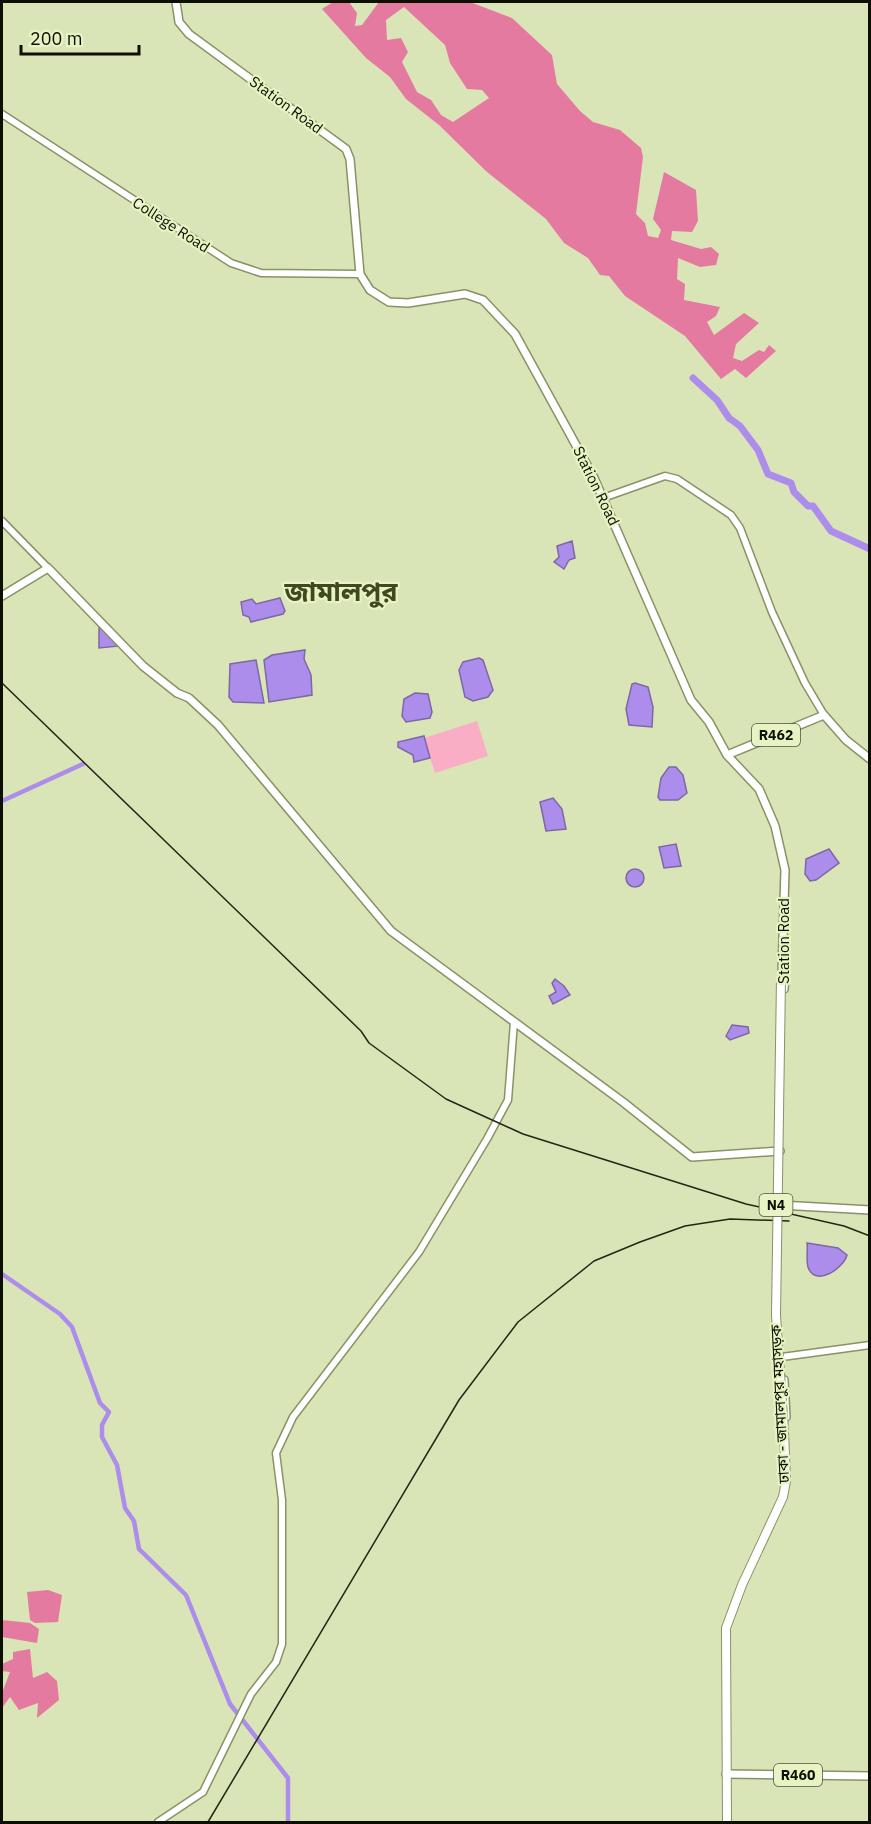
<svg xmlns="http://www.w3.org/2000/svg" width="871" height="1824" font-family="'IBM Plex Sans','Noto Sans Bengali',sans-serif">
  <rect width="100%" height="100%" fill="#dae5b7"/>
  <!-- green -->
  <path fill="#f9aec6" d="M477 721 488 756 435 773 424 738Z"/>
  <!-- forest -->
  <path fill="#e47aa0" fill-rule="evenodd" d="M333 2H349L357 13 355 26 362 25 379 2H470L512 18 552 55 557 84 580 111 593 122 620 130 641 148 643 157 636 214 645 223 648 236 658 238 661 230 653 219 664 172 696 190 698 221 692 232 672 231 671 240 701 249 711 247 719 254 716 265 700 267 678 258 677 279 685 284 684 300 720 307 716 316 707 322 714 335 744 313 759 323 736 344 733 358 742 361 759 350 764 352 769 345 776 351 746 378 735 369 721 379 685 336 625 296 609 276 600 275 588 258 564 243 546 219 487 172 439 125 406 99 390 77 366 58 322 9ZM404 7 445 45 450 63 467 89 482 90 489 98 453 122 441 115 431 100 417 92 402 62 408 52 401 38 387 40 386 20Z
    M48 1590 62 1595 58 1622 35 1623 30 1620 27 1592Z
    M2 1620 30 1623 39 1629 37 1643 2 1637Z
    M30 1649 33 1678 47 1672 57 1681 59 1700 37 1718 38 1703 19 1710 10 1697 2 1708V1693L10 1672 2 1671V1664L13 1659V1652Z"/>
  <!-- water -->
  <path fill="#ad8deb" stroke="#7d67a5" stroke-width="1.5" d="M572 541 575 558 569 560 564 569 554 562 559 557 557 546Z
    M280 598 285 611 283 614 251 622 249 617 243 615 241 602 252 599 256 604Z
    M99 626 119 646 99 648Z
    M305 650 304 659 311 675 312 695 269 702 264 660 272 655Z
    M479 658 483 660 493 690 488 697 473 701 465 697 459 670 463 662Z
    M256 660 264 703 233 702 229 697 230 664Z
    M635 683 648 687 653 707 652 727 629 725 626 709 632 684Z
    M415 693 428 694 432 712 430 718 406 722 402 716 404 699Z
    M424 736 430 758 414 762 413 755 398 747V742Z
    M669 767H676L683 775 687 793 678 800H660L658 797 661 778Z
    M553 798 562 809 566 829 546 831 540 802Z
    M676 844 681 866 664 868 659 847Z
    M829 849 839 863 816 880 810 881 805 874 806 859Z
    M626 878a9 9 0 1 1 18 0a9 9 0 1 1-18 0Z
    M555 979 564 986 570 995 553 1004 549 996 556 992 552 983Z
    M732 1025 748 1027 749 1033 730 1040 726 1036Z
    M807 1243 838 1248 847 1255C844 1268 815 1288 808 1267 806 1260 808 1250 807 1243Z"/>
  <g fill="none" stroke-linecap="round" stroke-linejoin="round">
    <!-- canal -->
    <path stroke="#ad8deb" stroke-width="4.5" d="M2 801 83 764
      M2 1274 60 1314 72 1327 100 1403 109 1412 102 1425V1437L117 1465 125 1508 134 1521 139 1549 186 1595 230 1704 288 1778V1822"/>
    <!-- river -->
    <path stroke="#ad8deb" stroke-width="7" d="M693 378 717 400 729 418 740 426 758 450 768 474 791 483 794 492 808 506H813L831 531 870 549"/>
    <!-- secondary casing -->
    <g stroke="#889266" stroke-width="9">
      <path id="secondary" d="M2 114 231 263 261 273 360 274
        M603 498 665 476 677 479 731 515 740 528 772 612 805 683 824 715
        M2 521 48 568
        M782 1357 870 1345
        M158 1822 203 1792 251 1694 276 1662 282 1644V1500L276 1453 293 1417 419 1252 487 1139 508 1100 514 1022"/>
    </g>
    <!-- primary casing -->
    <g stroke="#889266" stroke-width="10">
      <path id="primary" d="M176 2 179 22 189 34 346 149 350 159 360 274 370 290 389 302 408 303 465 294 483 300 515 334 594 478 691 700 709 722 727 755 759 789 775 826 785 870 782 973 785 978 784 989
        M2 596 48 568 143 666 177 693 189 698 218 725 391 931 623 1102 692 1157 780 1151
        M727 755 824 715 846 740 870 759
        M780 1205 870 1210
        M784 1380 786 1417
        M726 1774 870 1776"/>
    </g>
    <!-- highway casing -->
    <g stroke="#889266" stroke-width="10">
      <path id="highway" d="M727 1822 726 1628 742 1585 783 1497 786 1481 784 1431"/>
    </g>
    <!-- secondary -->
    <use href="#secondary" stroke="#fff" stroke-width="6"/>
    <!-- primary -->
    <use href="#primary" stroke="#fff" stroke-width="7"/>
    <!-- highway -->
    <use href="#highway" stroke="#fff" stroke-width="8"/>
    <!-- rail -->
    <path stroke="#222615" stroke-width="1.5" d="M2 683 361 1031 369 1043 446 1099 523 1134 746 1204 844 1226 870 1236
      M208 1822 459 1400 518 1322 594 1261 640 1242 685 1226 730 1219 789 1221"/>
    <!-- highway-bridge casing -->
    <g stroke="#889266" stroke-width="10" stroke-linecap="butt">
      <path id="highway-bridge" d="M781 979 776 1315 784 1431"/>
    </g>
    <!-- highway-bridge -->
    <use href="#highway-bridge" stroke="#fff" stroke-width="8"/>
  </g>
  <g text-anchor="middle" stroke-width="4.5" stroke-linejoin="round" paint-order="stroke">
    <!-- shield labels -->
    <g fill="#e7f3c3" stroke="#4e533c" stroke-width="1.5">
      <rect x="752" y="724" width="48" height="22" rx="4.5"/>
      <rect x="759.5" y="1194" width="33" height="22" rx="4.5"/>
      <rect x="774" y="1764" width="48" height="22" rx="4.5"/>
    </g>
    <g font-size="14" font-weight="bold" fill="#0c0f02">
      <text x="776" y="740">R462</text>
      <text x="776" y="1210">N4</text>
      <text x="798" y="1780">R460</text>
    </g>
    <!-- street labels -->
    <g font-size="15" fill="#0c0f02" stroke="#e7f3c3">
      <text transform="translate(286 105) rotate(36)" y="5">Station Road</text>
      <text transform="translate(171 225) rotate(33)" y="5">College Road</text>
      <text transform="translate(596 486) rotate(64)" y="5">Station Road</text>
      <text transform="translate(784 941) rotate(-90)" y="5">Station Road</text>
      <text transform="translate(780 1404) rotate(-93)" y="5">ঢাকা - জামালপুর মহাসড়ক</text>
    </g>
    <!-- town labels -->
    <g font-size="27" font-weight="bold" fill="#40481f" stroke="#e7f3c3">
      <text x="341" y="601">জামালপুর</text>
    </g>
  </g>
  <!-- border -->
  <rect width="871" height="1824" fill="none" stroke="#0c0f02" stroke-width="6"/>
  <!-- scale -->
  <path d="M21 45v9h118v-9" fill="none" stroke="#0c0f02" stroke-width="3"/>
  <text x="30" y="45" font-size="18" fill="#0c0f02" stroke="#e7f3c3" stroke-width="4.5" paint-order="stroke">200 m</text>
</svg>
